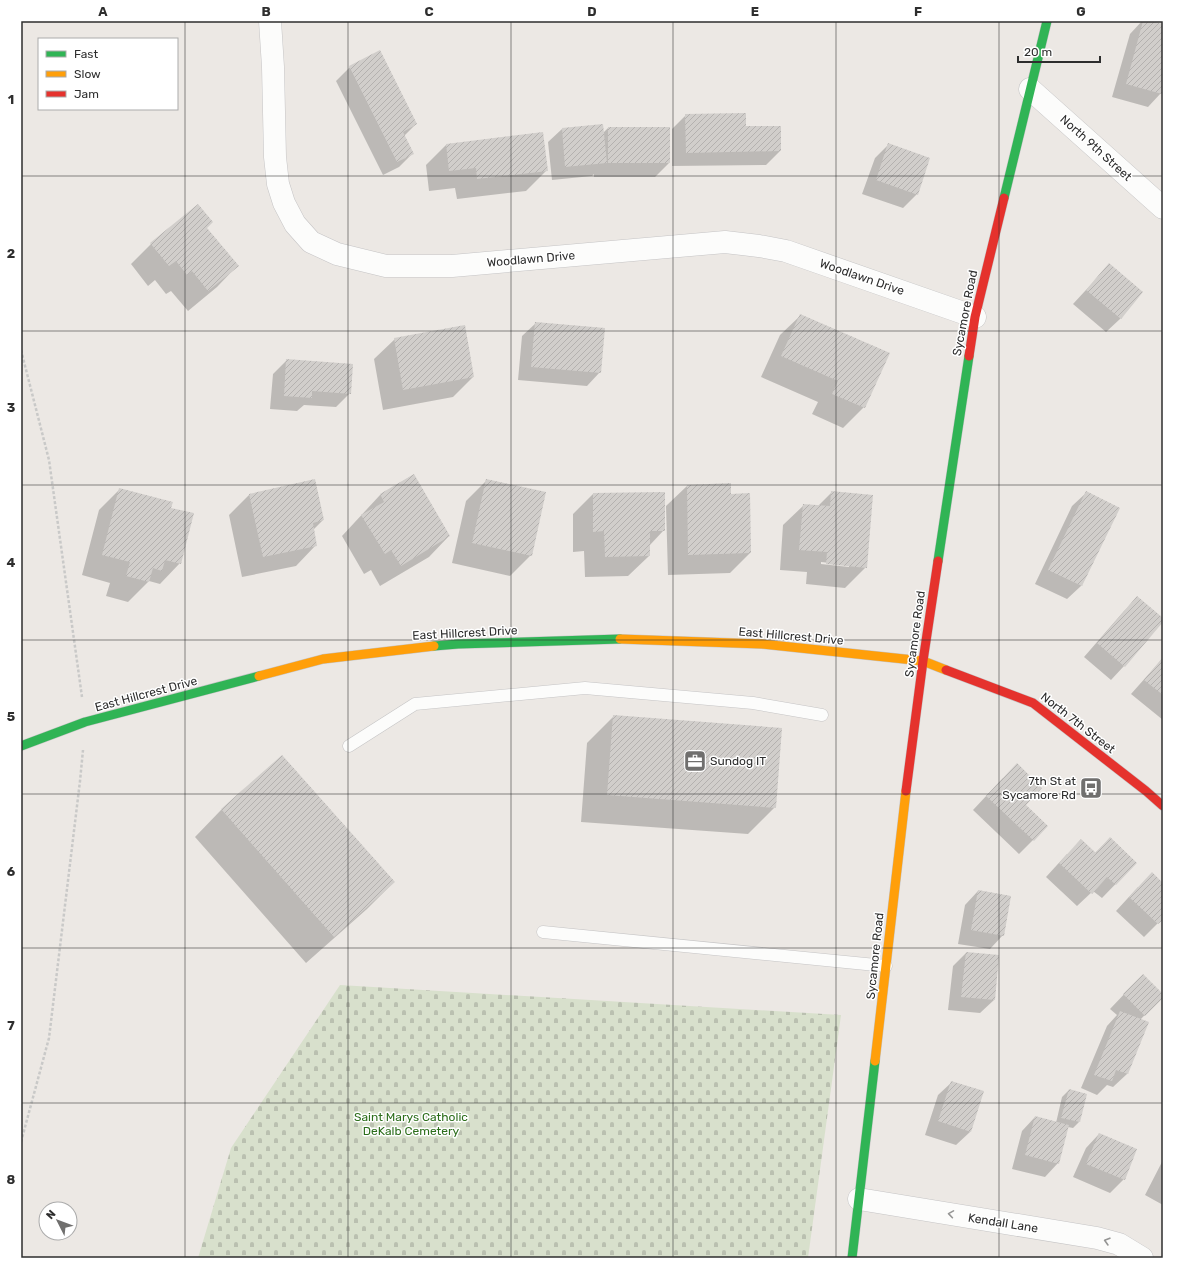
<svg xmlns="http://www.w3.org/2000/svg" width="1184" height="1279" font-family="Rubik,sans-serif">
  <defs>
    <pattern id="cemetery-stones" width="16" height="16" patternUnits="userSpaceOnUse"><rect width="16" height="16" fill="#d8e0cc"/><path d="M2 7V4a2 2 0 0 1 4 0v3zM10 15v-3a2 2 0 0 1 4 0v3z" fill="#bac0b0"/></pattern>
    <pattern id="building-hatch" width="6" height="6" patternUnits="userSpaceOnUse"><rect width="6" height="6" fill="#d1cecb"/><path d="M-1 1l2-2M0 6l6-6M5 7l2-2" fill="none" stroke="#b4b1af"/></pattern>
  </defs>
  <rect width="100%" height="100%" fill="#ece8e4"/>
  <!-- cemetery -->
  <path fill="url(#cemetery-stones)" d="M340 985 841 1015 808 1258H198L231 1148Z"/>
  <!-- shadow -->
  <path fill="#0003" fill-rule="evenodd" d="M1142 21H1148L1163 25V87L1161 93 1148 107 1112 97 1130 34Z
    M350 67 416 124 404 136 412 154 399 167 383 175 336 81Z
    M686 115 745 127H780V151L766 165 672 166V129Z
    M602 125 603 133 608 128H669V163L655 177H594V174L592 176 552 180 548 142 562 129Z
    M447 144 547 170 526 191 457 199 455 188 429 191 426 165Z
    M889 144 917 194 903 208 862 194 875 158Z
    M206 228 237 266 217 287 188 311 171 291 166 294 155 280 148 286 131 264 151 244Z
    M1109 265 1142 292 1120 319 1106 332 1073 304Z
    M801 315 864 407 843 428 812 414 818 402 761 377 780 335Z
    M536 323 600 372 587 386 518 380 522 336Z
    M395 339 473 377 453 397 383 410 374 359Z
    M287 360 350 393 336 407 304 405 297 411 270 409 273 374Z
    M413 475 449 536 429 557 380 586 371 570 364 574 342 536 380 495Z
    M487 480 531 555 510 576 452 563 466 501Z
    M730 484V495L750 553 730 573 668 575 666 506 687 486Z
    M120 489 170 508 180 563 160 584 149 581 128 602 106 596 110 583 82 575 99 510Z
    M832 492 866 567 845 588 806 584 807 572 780 570 783 525 804 505 818 506ZM821 562 849 565V567L821 564Z
    M1086 493 1119 508 1081 586 1067 599 1035 584 1072 506Z
    M250 494 323 520 313 530 316 545 296 566 242 577 229 515Z
    M593 494 664 530 649 546V556L628 576 585 577 584 551 573 552V514Z
    M1137 598 1163 621 1124 666 1111 680 1084 657 1124 611Z
    M1163 658V720L1131 694Z
    M614 716 775 807 748 834 581 822 587 743Z
    M282 756 394 882 367 909 306 963 195 837 221 810Z
    M1003 778 1025 805 1047 826 1019 854 973 810Z
    M1110 838 1136 863 1102 898 1093 891 1077 906 1046 877 1067 854 1095 853Z
    M1163 884V918L1144 937 1116 911 1138 887Z
    M978 891 1003 935 990 949 958 944 965 905Z
    M966 953 994 1000 980 1013 948 1010 953 966Z
    M1129 989 1163 996 1140 1020 1127 1074 1113 1087 1107 1085 1097 1095 1081 1088 1107 1026 1117 1015 1110 1009Z
    M952 1082 970 1132 956 1145 925 1135 938 1095Z
    M1069 1090 1079 1122 1073 1128 1068 1127 1058 1163 1045 1177 1012 1169 1022 1131 1035 1117 1056 1123 1062 1097Z
    M1099 1134 1124 1179 1110 1193 1073 1177 1086 1148Z
    M1163 1160V1205L1145 1195Z"/>
  <!-- building -->
  <path fill="url(#building-hatch)" d="M1143 21H1152L1163 24 1162 94 1126 84Z
    M380 50 417 124 403 132 414 154 397 162 349 66Z
    M746 113V126H781V151L686 153 685 114Z
    M603 124 607 163 565 167 562 128Z
    M608 127H670V163H608Z
    M543 132 548 171 477 179 476 168 449 171 446 144Z
    M888 143 930 158 918 195 876 180Z
    M198 204 213 222 207 228 239 266 208 291 192 271 187 275 176 261 169 266 150 243Z
    M1109 263 1143 292 1121 319 1086 290Z
    M800 314 890 353 865 408 832 394 838 381 781 356Z
    M535 322 605 328 601 373 531 367Z
    M465 325 474 377 403 390 394 338Z
    M286 359 353 364 351 394 312 391V398L284 396Z
    M414 474 450 536 401 566 391 550 385 554 361 515 384 502 380 494Z
    M315 479 324 520 313 523 317 546 263 557 249 494Z
    M486 479 546 492 532 556 472 543Z
    M731 483V494L750 493 751 553 688 555 687 485Z
    M119 488 173 502 171 508 194 513 181 564 165 560 162 571 153 568 149 582 126 576 130 562 102 555Z
    M831 491 873 495 867 568 826 564 827 552 799 550 803 504 830 506Z
    M1086 491 1120 508 1082 586 1048 570Z
    M665 492V531H650V556L605 557 604 531 593 532V493Z
    M1137 596 1163 618V622L1125 667 1097 643Z
    M1163 657V695L1144 680Z
    M613 715 782 728 776 808 607 795Z
    M282 755 395 882 334 937 221 809Z
    M1017 763 1042 788 1026 805 1048 826 1034 841 986 796Z
    M1110 837 1137 863 1116 885 1107 877 1092 894 1059 863 1081 839 1096 853Z
    M1152 872 1163 883V920L1158 924 1129 897Z
    M978 890 1011 896 1004 936 971 930Z
    M966 952 999 955 995 1000 961 997Z
    M1143 974 1163 994V998L1145 1016 1123 994Z
    M1120 1011 1149 1022 1128 1074 1116 1070 1112 1081 1094 1075Z
    M951 1081 984 1091 971 1132 938 1121Z
    M1069 1089 1087 1094 1080 1122 1061 1118Z
    M1035 1116 1069 1125 1059 1164 1025 1155Z
    M1099 1133 1137 1149 1125 1180 1086 1164Z"/>
  <g fill="none" stroke-linecap="round" stroke-linejoin="round">
    <!-- lane casing -->
    <g stroke="#c5c4c5" stroke-width="13">
      <path id="lane" d="M349 746 415 704 585 688 753 703 822 715
        M543 932 886 966"/>
    </g>
    <!-- street casing -->
    <g stroke="#c5c4c5" stroke-width="23">
      <path id="street" d="M270 21 273 67 275 157 278 184 284 203 295 224 311 242 337 254 386 266H452L725 242 759 246 786 251 975 317
        M1030 89 1163 208
        M859 1199 1097 1238 1119 1244 1142 1258"/>
    </g>
    <!-- fast casing -->
    <g stroke="#c5c4c5" stroke-width="10">
      <path id="fast" d="M1004 198 1047 21
        M938 561 969 356
        M434 646 458 644 620 639
        M21 746 85 722 259 676
        M852 1258 875 1061"/>
    </g>
    <!-- slow casing -->
    <g stroke="#c5c4c5" stroke-width="10">
      <path id="slow" d="M620 639 762 644 923 661 946 670
        M259 676 323 659 434 646
        M875 1061 906 791"/>
    </g>
    <!-- jam casing -->
    <g stroke="#c5c4c5" stroke-width="10">
      <path id="jam" d="M969 356 975 317 1004 198
        M946 670 1033 703 1146 791 1163 806
        M906 791 923 661 938 561"/>
    </g>
    <!-- path -->
    <path stroke="#c9c9c8" stroke-width="2.5" stroke-dasharray="3 2" stroke-linecap="butt" d="M21 350 49 460 82 697
      M21 1142 49 1038 80 781 83 750"/>
    <!-- lane -->
    <use href="#lane" stroke="#fcfcfb" stroke-width="12"/>
    <!-- street -->
    <use href="#street" stroke="#fcfcfb" stroke-width="22"/>
    <!-- fast -->
    <use href="#fast" stroke="#30b455" stroke-width="9"/>
    <!-- slow -->
    <use href="#slow" stroke="#ff9f0a" stroke-width="9"/>
    <!-- jam -->
    <use href="#jam" stroke="#e5322d" stroke-width="9"/>
  </g>
  <!-- one-way arrows -->
  <defs><path id="oneway-chevron" d="M-2-3.5L2.5 0L-2 3.5" fill="none" stroke-width="1.6" stroke-linecap="round" stroke-linejoin="round"/></defs>
  <g stroke="#959594">
    <use href="#oneway-chevron" transform="translate(951 1214) rotate(-171)"/>
    <use href="#oneway-chevron" transform="translate(1107 1241) rotate(-164)"/>
  </g>
  <!-- grid -->
  <path fill="none" stroke="#2e2e2e" stroke-width="1" stroke-opacity="0.55" d="M185 21V1258M348 21V1258M511 21V1258M673 21V1258M836 21V1258M999 21V1258M21 176H1163M21 331H1163M21 485H1163M21 640H1163M21 794H1163M21 948H1163M21 1103H1163"/>
  <!-- icons -->
  <defs>
    <g id="office-square" transform="scale(1.15)"><rect x="-9" y="-9" width="18" height="18" rx="4" fill="#706f6e" stroke="#fff"/><path d="M-6-3h4V-5.5h4V-3h4V5H-6ZM-1-4.5V-3h2v-1.5ZM-6 0V1H6V0Z" fill="#fff"/></g>
    <g id="bus-square" transform="scale(1.15)"><rect x="-9" y="-9" width="18" height="18" rx="4" fill="#706f6e" stroke="#fff"/><path d="M-5-6H5V4H4V6H2V4H-2V6H-4V4H-5ZM-3.5-4V0h7V-4ZM-3.5 1.2v1.5H-2V1.2ZM2 1.2v1.5H3.5V1.2Z" fill="#fff"/></g>
  </defs>
  <g fill-rule="evenodd">
    <use href="#office-square" x="695" y="761"/>
    <use href="#bus-square" x="1091" y="788"/>
  </g>
  <g text-anchor="middle" stroke-width="3" stroke-linejoin="round" paint-order="stroke">
    <!-- street labels -->
    <g font-size="12" fill="#2e2e2e" stroke="#fff">
      <text transform="translate(1096 148) rotate(42)" y="4">North 9th Street</text>
      <text transform="translate(531 259) rotate(-5)" y="4">Woodlawn Drive</text>
      <text transform="translate(862 277) rotate(19)" y="4">Woodlawn Drive</text>
      <text transform="translate(965 313) rotate(-79)" y="4">Sycamore Road</text>
      <text transform="translate(465 633) rotate(-3)" y="4">East Hillcrest Drive</text>
      <text transform="translate(915 634) rotate(-82)" y="4">Sycamore Road</text>
      <text transform="translate(791 636) rotate(5)" y="4">East Hillcrest Drive</text>
      <text transform="translate(146 694) rotate(-15)" y="4">East Hillcrest Drive</text>
      <text transform="translate(1078 723) rotate(38)" y="4">North 7th Street</text>
      <text transform="translate(875 956) rotate(-84)" y="4">Sycamore Road</text>
      <text transform="translate(1003 1223) rotate(9)" y="4">Kendall Lane</text>
    </g>
    <!-- poi labels -->
    <g font-size="12" fill="#2e2e2e" stroke="#fff" text-anchor="start">
      <text x="710" y="765">Sundog IT</text>
      <text x="1076" y="785" text-anchor="end">7th St at<tspan x="1076" dy="14">Sycamore Rd</tspan></text>
    </g>
    <!-- park labels -->
    <g font-size="12" fill="#2c6e1b" stroke="#fff">
      <text x="411" y="1121">Saint Marys Catholic<tspan x="411" dy="14">DeKalb Cemetery</tspan></text>
    </g>
  </g>
  <!-- border -->
  <rect width="1184" height="1279" fill="none" stroke="#ffffff" stroke-width="44"/>
  <!-- legend -->
  <rect x="38" y="38" width="140" height="72" fill="#ffffff" stroke="#ababab"/>
  <rect x="46" y="51" width="20" height="6" fill="#30b455" stroke="#ababab"/>
  <text x="74" y="58" font-size="12" fill="#2e2e2e">Fast</text>
  <rect x="46" y="71" width="20" height="6" fill="#ff9f0a" stroke="#ababab"/>
  <text x="74" y="78" font-size="12" fill="#2e2e2e">Slow</text>
  <rect x="46" y="91" width="20" height="6" fill="#e5322d" stroke="#ababab"/>
  <text x="74" y="98" font-size="12" fill="#2e2e2e">Jam</text>
  <!-- north arrow -->
  <g transform="translate(58 1221) rotate(312)"><circle r="19" fill="#ffffff" stroke="#ababab"/>
  <path d="M0-3L7 15L0 10L-7 15Z" fill="#706f6e"/>
  <text y="-6" font-size="11" font-weight="bold" text-anchor="middle" fill="#2e2e2e">N</text>
  </g>
  <!-- scale -->
  <path d="M1018 56v6h82v-6" fill="none" stroke="#2e2e2e" stroke-width="2"/>
  <text x="1024" y="56" font-size="12" fill="#2e2e2e" stroke="#ffffff" stroke-width="3" paint-order="stroke">20 m</text>
  <rect x="22" y="22" width="1140" height="1235" fill="none" stroke="#2e2e2e" stroke-width="1.5"/>
  <g font-size="13" text-anchor="middle" font-weight="bold" fill="#2e2e2e">
    <text x="103" y="16">A</text>
    <text x="266" y="16">B</text>
    <text x="429" y="16">C</text>
    <text x="592" y="16">D</text>
    <text x="755" y="16">E</text>
    <text x="918" y="16">F</text>
    <text x="1081" y="16">G</text>
    <text x="11" y="104">1</text>
    <text x="11" y="258">2</text>
    <text x="11" y="412">3</text>
    <text x="11" y="567">4</text>
    <text x="11" y="721">5</text>
    <text x="11" y="876">6</text>
    <text x="11" y="1030">7</text>
    <text x="11" y="1184">8</text>
  </g>
</svg>
